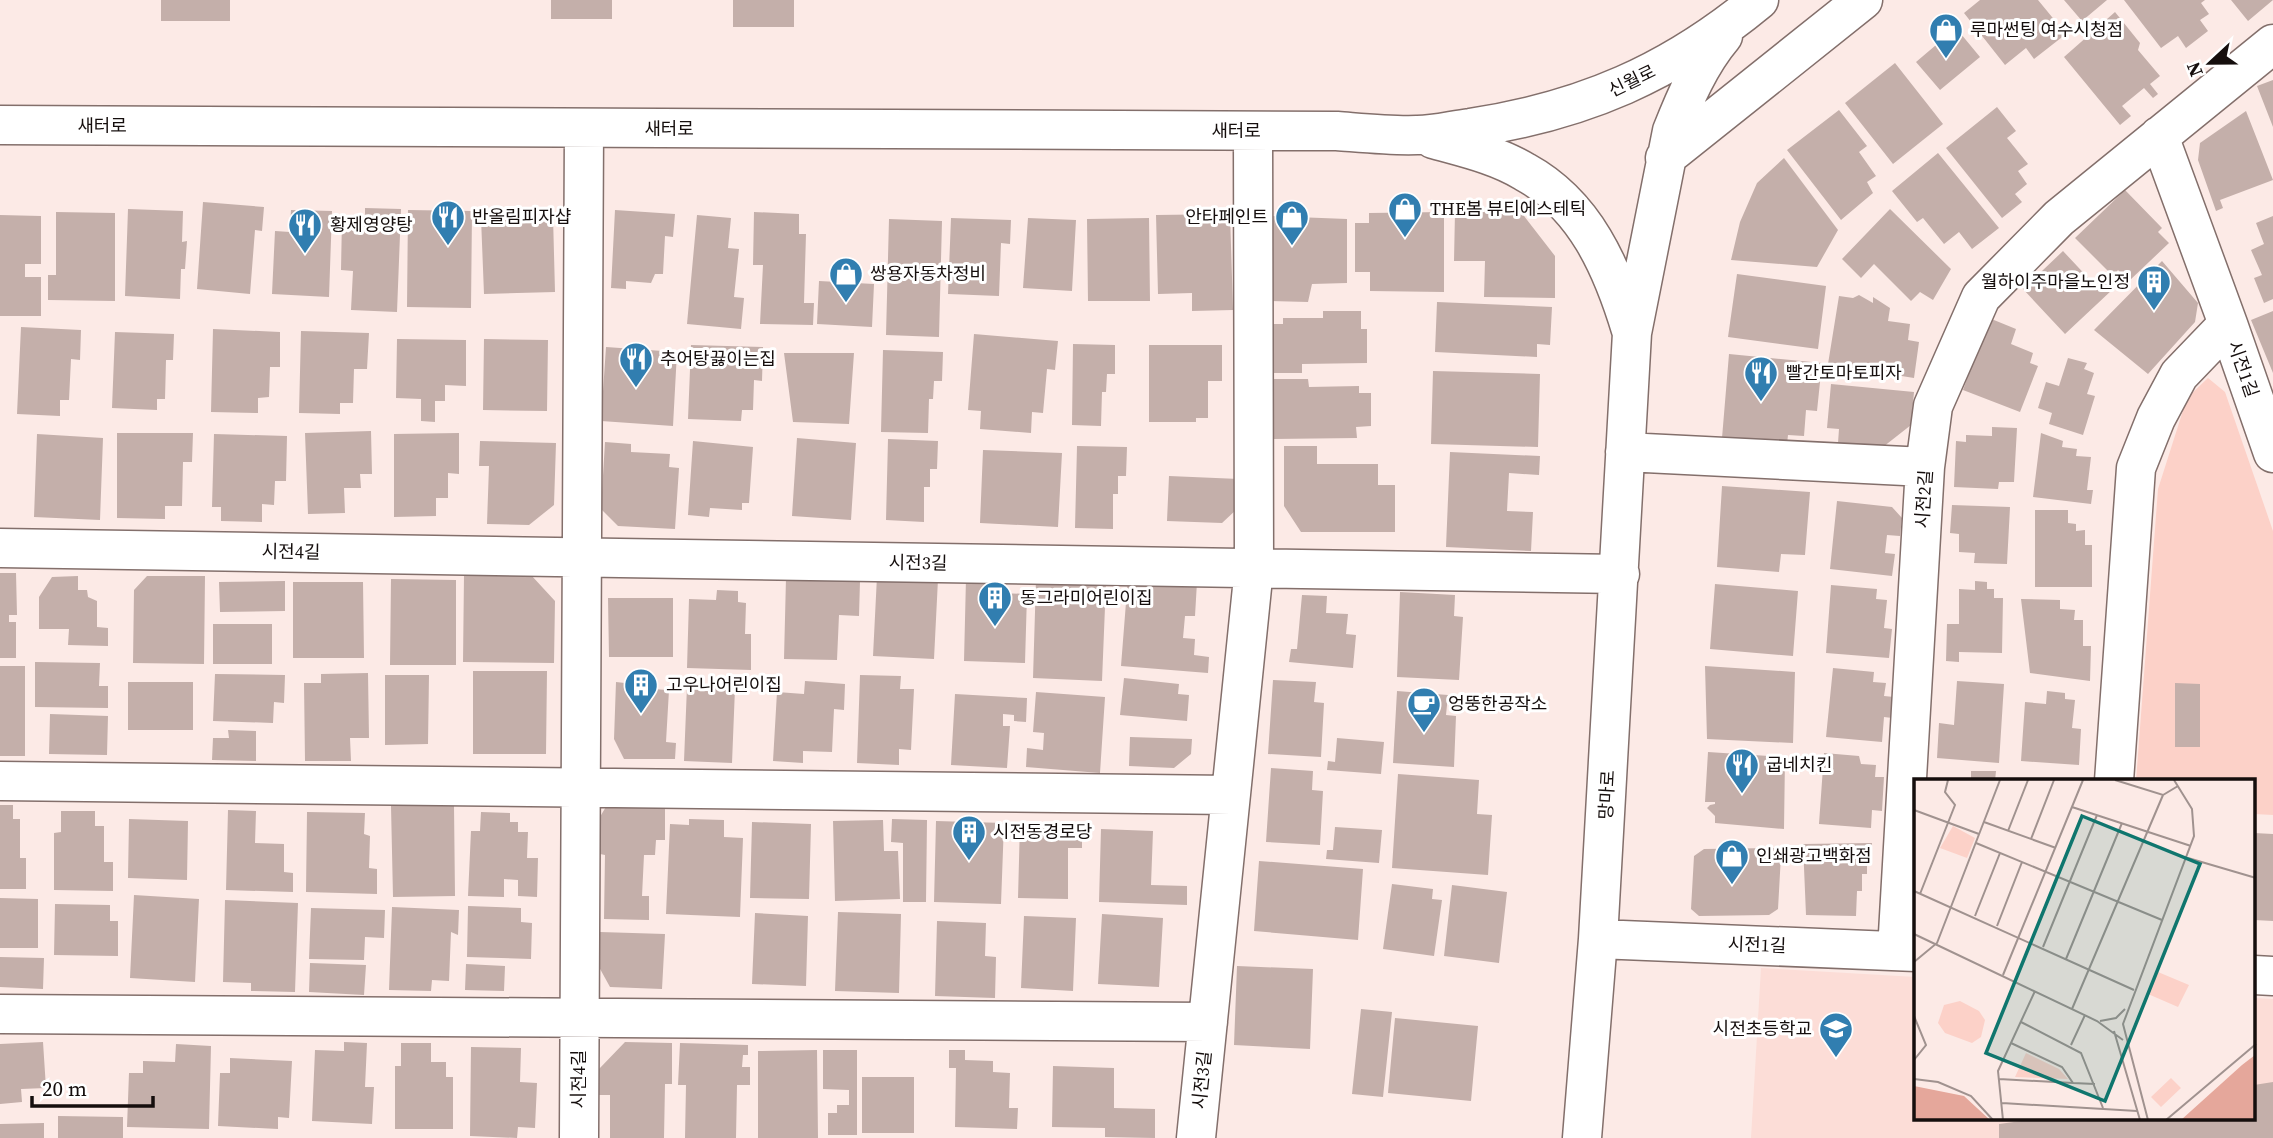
<svg xmlns="http://www.w3.org/2000/svg" width="2273" height="1138" font-family="'Source Serif 4','Noto Sans KR',serif">
  <rect width="100%" height="100%" fill="#fceae6"/>
  <!-- built -->
  <path fill="#fcddd7" d="M1761 968 1916 977V1119H2254V998L2273 999V1138H1751Z"/>
  <!-- green -->
  <path fill="#fcd1c8" d="M2208 378 2225 392 2273 531V815L2254 814V781H2136L2158 489 2187 398Z"/>
  <!-- building -->
  <path fill="#c4afaa" d="M161 0H230V21H161Z
    M551 0H612V19H551Z
    M733 0H794V27H733Z
    M1980 0H2038L2066 34 2034 59 2026 48 2005 65 1964 13Z
    M2064 0H2107L2082 21Z
    M2124 0H2205L2201 3 2209 14 2200 20 2208 31 2186 48 2178 36 2161 48Z
    M2231 0H2273L2248 21Z
    M2115 12 2140 43 2138 50 2160 76 2150 84 2158 94 2153 98 2144 88 2122 106 2131 116 2120 125 2064 57Z
    M1956 28 1980 57 1940 90 1916 62Z
    M1895 63 1943 124 1893 164 1845 103Z
    M2273 80V127L2257 86Z
    M1997 107 2016 131 2007 138 2028 164 2018 171 2027 184 2015 194 2022 202 2002 218 1946 148Z
    M1839 110 1867 146 1859 152 1876 176 1867 182 1873 193 1841 220 1787 150Z
    M2246 111 2273 180 2220 200 2223 208 2216 211 2198 160 2200 143Z
    M1938 153 1999 228 1972 249 1959 232 1944 244 1923 218 1917 222 1892 191Z
    M1784 158 1838 230 1817 267 1731 260 1740 222 1757 183Z
    M2125 190 2162 228 2158 232 2169 243 2129 281 2118 270 2113 276 2075 238Z
    M203 202 264 207 262 231 255 230 250 294 197 289Z
    M365 208 401 209 397 312 351 310 353 271 341 270 342 219 365 220Z
    M128 209 183 211 182 242 187 241 185 269H181L180 299 125 296Z
    M1890 209 1951 269 1933 300 1920 292 1911 301 1874 264 1861 278 1842 259Z
    M291 210 332 211 329 297 272 294 275 231 290 232Z
    M408 210 472 211 471 308 407 307Z
    M615 210 675 214 673 237 665 236 663 274H655L651 283 626 281V289L611 288Z
    M56 212 115 213V301L48 300V275H56Z
    M754 212 799 214V234H806L804 303H814L813 325 760 324 763 265H753Z
    M1444 212V292L1370 291V272H1355V223H1369V213Z
    M1455 212H1521L1555 256V298L1484 297 1485 261H1454Z
    M1230 214 1233 310 1192 311V293L1158 294 1156 215Z
    M0 215 41 216V264H25V277H41V316H0Z
    M697 215 731 218 728 248 739 249 734 297 744 298 741 329 687 324Z
    M553 216 555 292 484 294 481 218Z
    M1267 216 1347 219V283L1312 284 1308 302 1270 301Z
    M2273 216V299L2264 303 2254 278 2262 275 2251 250 2264 244 2256 223Z
    M951 218 1011 220 1010 244 1001 243 999 296 948 294Z
    M1028 218 1076 220 1072 291 1023 288Z
    M1149 218 1150 301H1088L1087 219Z
    M889 219 942 221 939 337 886 335Z
    M2063 251 2092 282 2099 276 2112 290 2065 334 2023 289Z
    M2162 261 2198 303 2195 322 2148 374 2094 330Z
    M1737 274 1826 286 1818 349 1728 337Z
    M819 281 874 284 872 327 817 324Z
    M1859 295 1873 303V297L1890 308 1888 321 1910 324 1908 340 1919 342 1914 378 1828 364 1839 296 1853 298Z
    M1437 302 1552 307 1550 345 1537 344V357L1435 352Z
    M1323 311H1361V329H1367V363L1302 364V373H1268V324H1283V318H1323Z
    M2273 311V373L2251 320Z
    M1989 318 2016 329 2011 344 2033 353 2030 363 2038 366 2020 412 1963 390Z
    M21 327 81 330 80 360 71 359 69 400H60V416L17 414Z
    M213 329 280 332V367H270L269 397 258 398V413L211 412Z
    M301 331 369 333 367 369H354L353 403H340V414L299 413Z
    M115 332 174 334 173 360H166L165 399H157V410L112 408Z
    M974 334 1058 341 1055 370 1047 369 1043 413 1032 412 1031 433 980 429 981 411 968 410Z
    M397 339 466 340V386L445 385V401H435V422L421 421V399L396 398Z
    M484 339 548 340 547 411 483 410Z
    M1073 344 1115 345V374H1107L1106 392H1102L1101 426 1072 425Z
    M691 345 763 347 762 381 754 380 753 410H742L741 421 688 419Z
    M1149 345H1222V381H1208V418H1196V422H1149Z
    M606 347 677 352 673 426 601 421Z
    M883 350 943 352 942 381H934L933 399H929L928 433 881 432Z
    M784 353H854L849 424 793 422Z
    M1729 354 1822 363 1817 411 1806 410 1804 436 1788 435 1787 444 1722 438Z
    M2068 358 2087 363 2084 369 2094 373 2087 394 2095 396 2083 435 2049 424 2052 413 2038 408 2046 382 2059 386Z
    M1433 371 1540 374 1538 447 1431 444Z
    M1272 379H1308L1309 387 1359 386V393H1371V426L1356 427 1357 438 1273 439Z
    M1831 384 1914 392 1911 425 1883 447 1838 443 1839 429 1827 428Z
    M1992 427 2017 428 2014 482H1999L1998 489 1954 487 1956 441 1966 442V435L1992 436Z
    M371 431 372 474H360L361 488H344L345 513 308 514 305 433Z
    M117 433H193L192 462H183L182 506H165V519L117 518Z
    M459 433V474L448 473V498H436V516L394 517V434Z
    M2041 433 2063 441 2062 447 2077 449 2076 456 2091 457 2087 490H2093L2091 504 2033 497Z
    M37 434 103 438 100 520 34 517Z
    M214 434 287 436 286 481H275L274 505 262 504V522L221 521V507H212Z
    M797 438 856 443 851 520 792 516Z
    M888 439 938 441 937 469H930V487H924V522L886 520Z
    M480 441 556 443 554 505 529 525 487 524 489 466H479Z
    M693 441 753 447 749 503H742V510L710 508 709 517 688 515Z
    M605 442 631 444V452L670 454 669 467 679 468 675 529 618 526 601 509Z
    M1077 446 1127 447 1126 476H1118V494H1113V529L1075 528Z
    M1284 446H1317V464H1378V485H1395V532H1301L1284 506Z
    M983 450 1062 453 1058 527 980 523Z
    M1450 452 1540 456 1539 475 1509 473 1507 511 1533 512 1531 551 1446 547Z
    M1169 476 1239 479 1237 509 1222 523 1167 521Z
    M1722 486 1810 492 1805 555 1781 554 1779 572 1717 567Z
    M1837 501 1892 507 1902 518 1900 536 1887 535 1885 553 1895 554 1892 576 1830 569Z
    M1952 505 2010 507 2007 564 1974 563 1975 553 1959 552V534L1950 533Z
    M2035 510H2068V523L2076 524V531L2085 530V545H2092V587H2035Z
    M0 573H16L17 615H9V622H16V658H0Z
    M464 575H531L555 601 554 663 463 662Z
    M78 576V590H87L88 597 97 601V627L108 628V646L68 645 69 629H39V597L52 577Z
    M147 576H205L204 664 133 663 134 590Z
    M877 576 938 579 934 659 873 656Z
    M1128 577 1197 582 1195 616H1185L1183 638 1195 639 1194 655 1209 657 1208 673 1121 666Z
    M786 578 860 581 859 616 839 615 837 660 784 659Z
    M966 578 1000 579V593L1027 594 1025 663 964 661Z
    M391 579 456 580V665H390Z
    M1036 579 1106 582 1102 681 1033 678Z
    M285 581V611L220 612 219 582Z
    M1975 581 1987 582V589H1994V598H2003L2002 653 1959 652V662L1946 661 1947 624H1959V589L1975 590Z
    M293 582H363L364 658H293Z
    M1715 584 1798 591 1793 656 1710 649Z
    M1831 585 1877 589 1876 599 1887 600 1884 628 1892 629 1889 658 1826 653Z
    M717 590 738 591V602L746 603 745 634H751V670L687 668 689 599 716 600Z
    M1400 592 1455 595 1454 616 1463 617 1459 680 1397 677Z
    M1302 595 1327 596 1326 613 1348 614 1346 634 1356 635 1353 668 1289 662 1291 649H1297Z
    M608 598H673V657H609Z
    M2021 599 2060 600V609L2075 610 2074 620H2083V646H2091L2090 681 2030 673Z
    M213 624H272V664H213Z
    M35 662 100 663 99 686H108V708L35 707Z
    M0 666H25V756H0Z
    M1705 666 1795 672 1793 743 1707 739Z
    M1833 668 1874 672 1873 682 1886 683 1884 696 1894 697 1892 718 1884 717 1882 742 1826 737Z
    M473 671H547L546 754H473Z
    M368 673 369 738H350L351 761H305L304 683H321V674Z
    M215 674 285 675 284 703 274 702 273 723 213 721Z
    M385 675H429L428 744 385 745Z
    M860 675 901 676 900 689H914L911 750 899 749V765L857 763Z
    M1124 678 1179 684 1178 694 1189 695 1187 721 1120 715Z
    M1273 680 1316 682 1314 702 1324 703 1321 757 1268 754Z
    M805 681 845 684 844 710 834 709 832 752 803 751V763L773 761 777 692 804 694Z
    M1957 681 2004 684 1999 763 1937 758 1939 723 1954 725Z
    M128 682H193V730H128Z
    M616 682 634 684 635 688 669 690 666 742 676 743 675 759H624L614 739Z
    M2175 683 2200 684V747H2175Z
    M687 686 735 688 732 763 684 761Z
    M1397 691 1448 695 1446 715 1456 716 1454 767 1393 763Z
    M2047 691 2065 693V699L2075 700 2072 728 2081 729 2079 765 2021 761 2025 702 2046 704Z
    M1036 692 1105 697 1100 773 1026 767 1027 748 1043 750 1044 733 1033 732Z
    M955 694 1027 698 1026 722 1014 721V715L1003 714V726H1010L1007 768 951 765Z
    M50 714 108 716 107 755 49 754Z
    M228 730 256 731V761L212 760 213 738H229Z
    M1130 737 1192 739 1191 754 1174 768 1129 766Z
    M1337 738 1384 742 1381 774 1327 770 1328 761 1335 762Z
    M1708 752 1785 757 1784 829 1715 823V816L1707 808 1710 805 1715 804V802H1705Z
    M1824 753 1859 756 1861 764 1876 765 1875 777H1884L1882 811 1872 810 1871 828 1819 824Z
    M1271 768 1313 771 1312 790 1323 791 1320 845 1266 842Z
    M1971 771H1996L1995 781H1971Z
    M1398 774 1479 780 1477 814 1492 815 1488 875 1392 868Z
    M0 805H13V819H20V858H26V889H0Z
    M607 805 665 806V840H656L655 855H644L642 896H649V920L604 919 605 855 595 853 594 827Z
    M391 806H454L455 896 393 897Z
    M228 810 256 811 255 843 284 844V872L293 873V892L226 890Z
    M61 811H95V826H104V862H113V891L54 890V833L61 832Z
    M307 812 365 813 364 834 370 836 369 868 377 869V894L306 892Z
    M481 812 510 813V822H518V832H528L527 858H538L537 897 518 896V880L504 879V897L468 896 471 831H480Z
    M129 819 188 821 187 880 128 878Z
    M689 819 724 820V837L743 838 740 917 666 914 670 824 689 825Z
    M892 819 927 820 926 902H903V843L891 842Z
    M883 820 884 851H898L900 899 835 901 833 821Z
    M936 821 1004 823 1001 904 934 902Z
    M752 822 811 824 809 899 750 898Z
    M1020 823 1082 824V848H1068V899L1018 898Z
    M1335 827 1382 830 1379 863 1326 859 1327 850H1333Z
    M1101 829 1153 831 1151 885 1187 886V905L1099 902Z
    M2254 833 2273 834V921L2254 920Z
    M1872 843 1871 865H1867V874H1862V891H1857L1856 916 1806 915 1803 844Z
    M1774 848 1781 855 1778 909 1769 915 1699 916 1691 909 1694 856 1704 849Z
    M1259 861 1363 869 1358 940 1254 931Z
    M1392 884 1433 889 1432 899 1442 900 1434 956 1383 949Z
    M1452 885 1507 892 1499 963 1444 956Z
    M134 895 199 899 195 982 130 978Z
    M0 898 38 899V948H0Z
    M225 900 298 903 295 992 251 991V983L223 982Z
    M55 904 110 905V921H118V956L54 955Z
    M468 906 521 908V922L532 923 531 959 467 957Z
    M392 907 459 910 458 935 451 932 449 981 432 980 431 991 389 990Z
    M311 908 385 910 384 938 365 937 364 960 309 959Z
    M838 912 901 914 899 993 835 991Z
    M755 913 808 916 806 986 752 984Z
    M1102 914 1163 918 1159 987 1098 984Z
    M1024 916 1076 918 1073 991 1021 988Z
    M937 921 986 923 985 956 996 957 995 998 935 996Z
    M600 932 665 934 662 989 610 987 599 967Z
    M0 957 44 958 43 989 0 987Z
    M310 963 366 965 364 995 309 992Z
    M466 964 505 966 504 991 465 990Z
    M1237 966 1313 969 1310 1049 1234 1045Z
    M1361 1009 1392 1012 1383 1097 1352 1094Z
    M1395 1018 1478 1026 1471 1101 1388 1093Z
    M43 1042 46 1088 21 1089 22 1102 0 1104V1044Z
    M344 1042 367 1043 365 1087H374L372 1124 312 1121 315 1050 344 1051Z
    M625 1042 672 1043V1084H665L664 1138H610V1095H599V1069Z
    M401 1043H431V1062H446V1077H453V1129H395V1066H401Z
    M680 1043 748 1045V1055H743L742 1067H750V1085H737L736 1138H685L686 1085H678Z
    M176 1044 211 1046 209 1129 127 1127 129 1073H143V1061L175 1062Z
    M471 1047 521 1048 520 1082 537 1083 535 1128 518 1127 517 1138 470 1136Z
    M817 1050 818 1138H758V1051Z
    M823 1050H857V1135H828V1113H837V1105H849V1090L823 1089Z
    M949 1050H965V1060L993 1061V1072L1010 1073 1009 1108H1018L1017 1129 955 1127 956 1068H949Z
    M230 1058 292 1061 289 1118 278 1117V1129L218 1126 220 1073H230Z
    M1053 1066 1114 1068V1108L1155 1109V1138L1105 1137V1128L1052 1127Z
    M862 1077H914V1133H862Z
    M2273 1082V1138H1999V1124L2035 1119H2254V1085Z
    M58 1116 123 1117V1138H58Z
    M44 1123V1138H0V1124Z"/>
  <g fill="none" stroke-linecap="round" stroke-linejoin="round">
    <!-- minor casing -->
    <g stroke="#836f6b" stroke-width="41">
      <path id="minor" d="M0 125 1337 131C1363 133 1391 136 1417 135 1435 135 1453 130 1470 128 1583 111 1671 73 1759 0
        M1433 139C1465 148 1497 155 1525 172 1585 205 1612 267 1631 330
        M1665 158 1863 0
        M2228 324 2273 453
        M1625 452 1925 467
        M0 548 1620 574
        M0 781 1231 795
        M2114 781 2136 468 2156 418 2179 375 2228 324 2159 136
        M1598 939 1916 952
        M1897 951 1925 467 1933 406 1981 297 2059 218 2273 44
        M2254 975 2273 976
        M0 1014 1208 1022
        M579 1138 584 128
        M1196 1138 1254 568 1253 131
        M1582 1138 1598 939 1632 333 1672 131C1685 98 1700 63 1723 36"/>
    </g>
    <!-- minor -->
    <use href="#minor" stroke="#fff" stroke-width="38"/>
  </g>
  <!-- icons -->
  <defs>
    <g id="shop-pin" transform="scale(1.75)"><path d="M0 17L-7.5 6A9.5 9.5 0 1 1 7.5 6Z" fill="#317eb0" stroke="#fff"/><path d="M-5-2.5h2.3a2.7 3.5 0 0 1 5.4 0H5L5.5 6h-11ZM-1.5-2.5h3a1.5 2.3 0 0 0-3 0Z" fill="#fff"/></g>
    <g id="restaurant-pin" transform="scale(1.75)"><path d="M0 17L-7.5 6A9.5 9.5 0 1 1 7.5 6Z" fill="#317eb0" stroke="#fff"/><path d="M-5-6h1v4h1v-4h1v4h1v-4h1v5L-1.5 .5V6h-2V.5L-5-1ZM5-6V6H3V1.5H1.5Q1.5-4 5-6Z" fill="#fff"/></g>
    <g id="building-pin" transform="scale(1.75)"><path d="M0 17L-7.5 6A9.5 9.5 0 1 1 7.5 6Z" fill="#317eb0" stroke="#fff"/><path d="M-4-6H4V6H1V3H-1V6H-4ZM-2.5-4.3h1.7v1.8h-1.7ZM.8-4.3h1.7v1.8H.8ZM-2.5-1h1.7V.8h-1.7ZM.8-1h1.7V.8H.8Z" fill="#fff"/></g>
    <g id="cafe-pin" transform="scale(1.75)"><path d="M0 17L-7.5 6A9.5 9.5 0 1 1 7.5 6Z" fill="#317eb0" stroke="#fff"/><path d="M-5.5-4.5H6V0H3Q3 3.5 0 3.5H-2.5Q-5.5 3.5-5.5 0ZM3-3.2v2h1.7v-2ZM-6 4.5H4V6H-6Z" fill="#fff"/></g>
    <g id="school-pin" transform="scale(1.75)"><path d="M0 17L-7.5 6A9.5 9.5 0 1 1 7.5 6Z" fill="#317eb0" stroke="#fff"/><path d="M0-5L7-2L0 1L-7-2ZM-4 1L0 2.5L4 1V4Q0 6-4 4Z" fill="#fff"/></g>
  </defs>
  <g fill-rule="evenodd">
    <use href="#shop-pin" x="1946" y="30"/>
    <use href="#shop-pin" x="1405" y="209"/>
    <use href="#restaurant-pin" x="448" y="217"/>
    <use href="#shop-pin" x="1292" y="217"/>
    <use href="#restaurant-pin" x="305" y="225"/>
    <use href="#shop-pin" x="846" y="274"/>
    <use href="#building-pin" x="2154" y="282"/>
    <use href="#restaurant-pin" x="636" y="359"/>
    <use href="#restaurant-pin" x="1761" y="373"/>
    <use href="#building-pin" x="995" y="598"/>
    <use href="#building-pin" x="641" y="685"/>
    <use href="#cafe-pin" x="1424" y="704"/>
    <use href="#restaurant-pin" x="1742" y="765"/>
    <use href="#building-pin" x="969" y="832"/>
    <use href="#shop-pin" x="1732" y="856"/>
    <use href="#school-pin" x="1836" y="1029"/>
  </g>
  <g text-anchor="middle" stroke-width="6" stroke-linejoin="round" paint-order="stroke">
    <!-- poi labels -->
    <g font-size="18" fill="#150e0d" stroke="#fff" text-anchor="start">
      <text x="1970" y="36">루마썬팅 여수시청점</text>
      <text x="1430" y="215">THE봄 뷰티에스테틱</text>
      <text x="472" y="223">반올림피자샵</text>
      <text x="1268" y="223" text-anchor="end">안타페인트</text>
      <text x="330" y="231">황제영양탕</text>
      <text x="870" y="280">쌍용자동차정비</text>
      <text x="2130" y="288" text-anchor="end">월하이주마을노인정</text>
      <text x="660" y="365">추어탕끓이는집</text>
      <text x="1786" y="379">빨간토마토피자</text>
      <text x="1020" y="604">동그라미어린이집</text>
      <text x="666" y="691">고우나어린이집</text>
      <text x="1448" y="710">엉뚱한공작소</text>
      <text x="1766" y="771">굽네치킨</text>
      <text x="993" y="838">시전동경로당</text>
      <text x="1756" y="862">인쇄광고백화점</text>
      <text x="1812" y="1035" text-anchor="end">시전초등학교</text>
    </g>
    <!-- street labels -->
    <g font-size="18" fill="#150e0d" stroke="#fff">
      <text transform="translate(1632 81) rotate(-26)" y="6">신월로</text>
      <text x="102" y="132">새터로</text>
      <text x="669" y="135">새터로</text>
      <text x="1236" y="137">새터로</text>
      <text transform="translate(2243 369) rotate(71)" y="6">시전1길</text>
      <text transform="translate(1924 499) rotate(-86)" y="6">시전2길</text>
      <text transform="translate(291 552) rotate(1)" y="6">시전4길</text>
      <text transform="translate(918 563) rotate(1)" y="6">시전3길</text>
      <text transform="translate(1607 795) rotate(-87)" y="6">망마로</text>
      <text transform="translate(1757 945) rotate(2)" y="6">시전1길</text>
      <text transform="translate(579 1079) rotate(-90)" y="6">시전4길</text>
      <text transform="translate(1202 1080) rotate(-84)" y="6">시전3길</text>
    </g>
  </g>
  <!-- overview -->
  <g transform="translate(1914 779)">
    <rect width="341" height="341" fill="#fceae6"/>
    <path d="M39 47 61 59 53 79 26 69ZM244 193 275 206 264 228 234 215ZM46 222 65 232 71 241 67 258 58 264 31 254 24 244 30 226ZM112 274 145 290 154 300 101 298ZM257 299 267 309 247 328 237 318Z" fill="#fcd1c8"/>
    <path d="M341 276V341H267L328 286ZM0 307 50 317 76 341H0Z" fill="#e5a79b"/>
    <path fill="none" stroke="#a0928f" stroke-width="2" d="M201 1 249 16 264 7M158 28 277 67M0 31 65 55M70 43 142 69M94 52 114 1M117 60 140 1M62 64 248 141M274 79 342 99M0 112 220 211M6 115 41 26 31 13 34 1M61 137 86 74M83 147 108 83M0 155 183 242 209 261M129 168 183 36M152 180 208 44M0 183 23 164 86 1M89 196 169 1M158 230 249 16M0 237 12 266 0 281M186 242 202 239 211 230M107 243 167 274 189 329M200 252 226 341M97 264 148 288 159 304 181 305M157 266 171 236M0 300 24 303 57 317 79 341M85 300 159 304M88 324 223 332M89 341 84 292 121 212M234 341 209 245 280 57 278 30 260 1M252 341 342 265"/>
    <path fill="#0f766e" fill-opacity="0.15" stroke="#0f766e" stroke-width="3.5" d="M168 37 286 85 191 322 72 274Z"/>
    <rect width="341" height="341" fill="none" stroke="#150e0d" stroke-width="3.5"/>
  </g>
  <!-- north arrow -->
  <g transform="translate(2210 63) rotate(248)" stroke="#ffffff" stroke-width="5" paint-order="stroke">
  <path d="M0-5L12 26L0 18L-12 26Z" fill="#150e0d"/>
  <text y="-10" font-size="19" font-weight="bold" text-anchor="middle" fill="#150e0d">N</text>
  </g>
  <!-- scale -->
  <path d="M32 1096v10h121v-10" fill="none" stroke="#150e0d" stroke-width="3.5"/>
  <text x="42" y="1096" font-size="21" fill="#150e0d" stroke="#ffffff" stroke-width="5" paint-order="stroke">20 m</text>
</svg>
